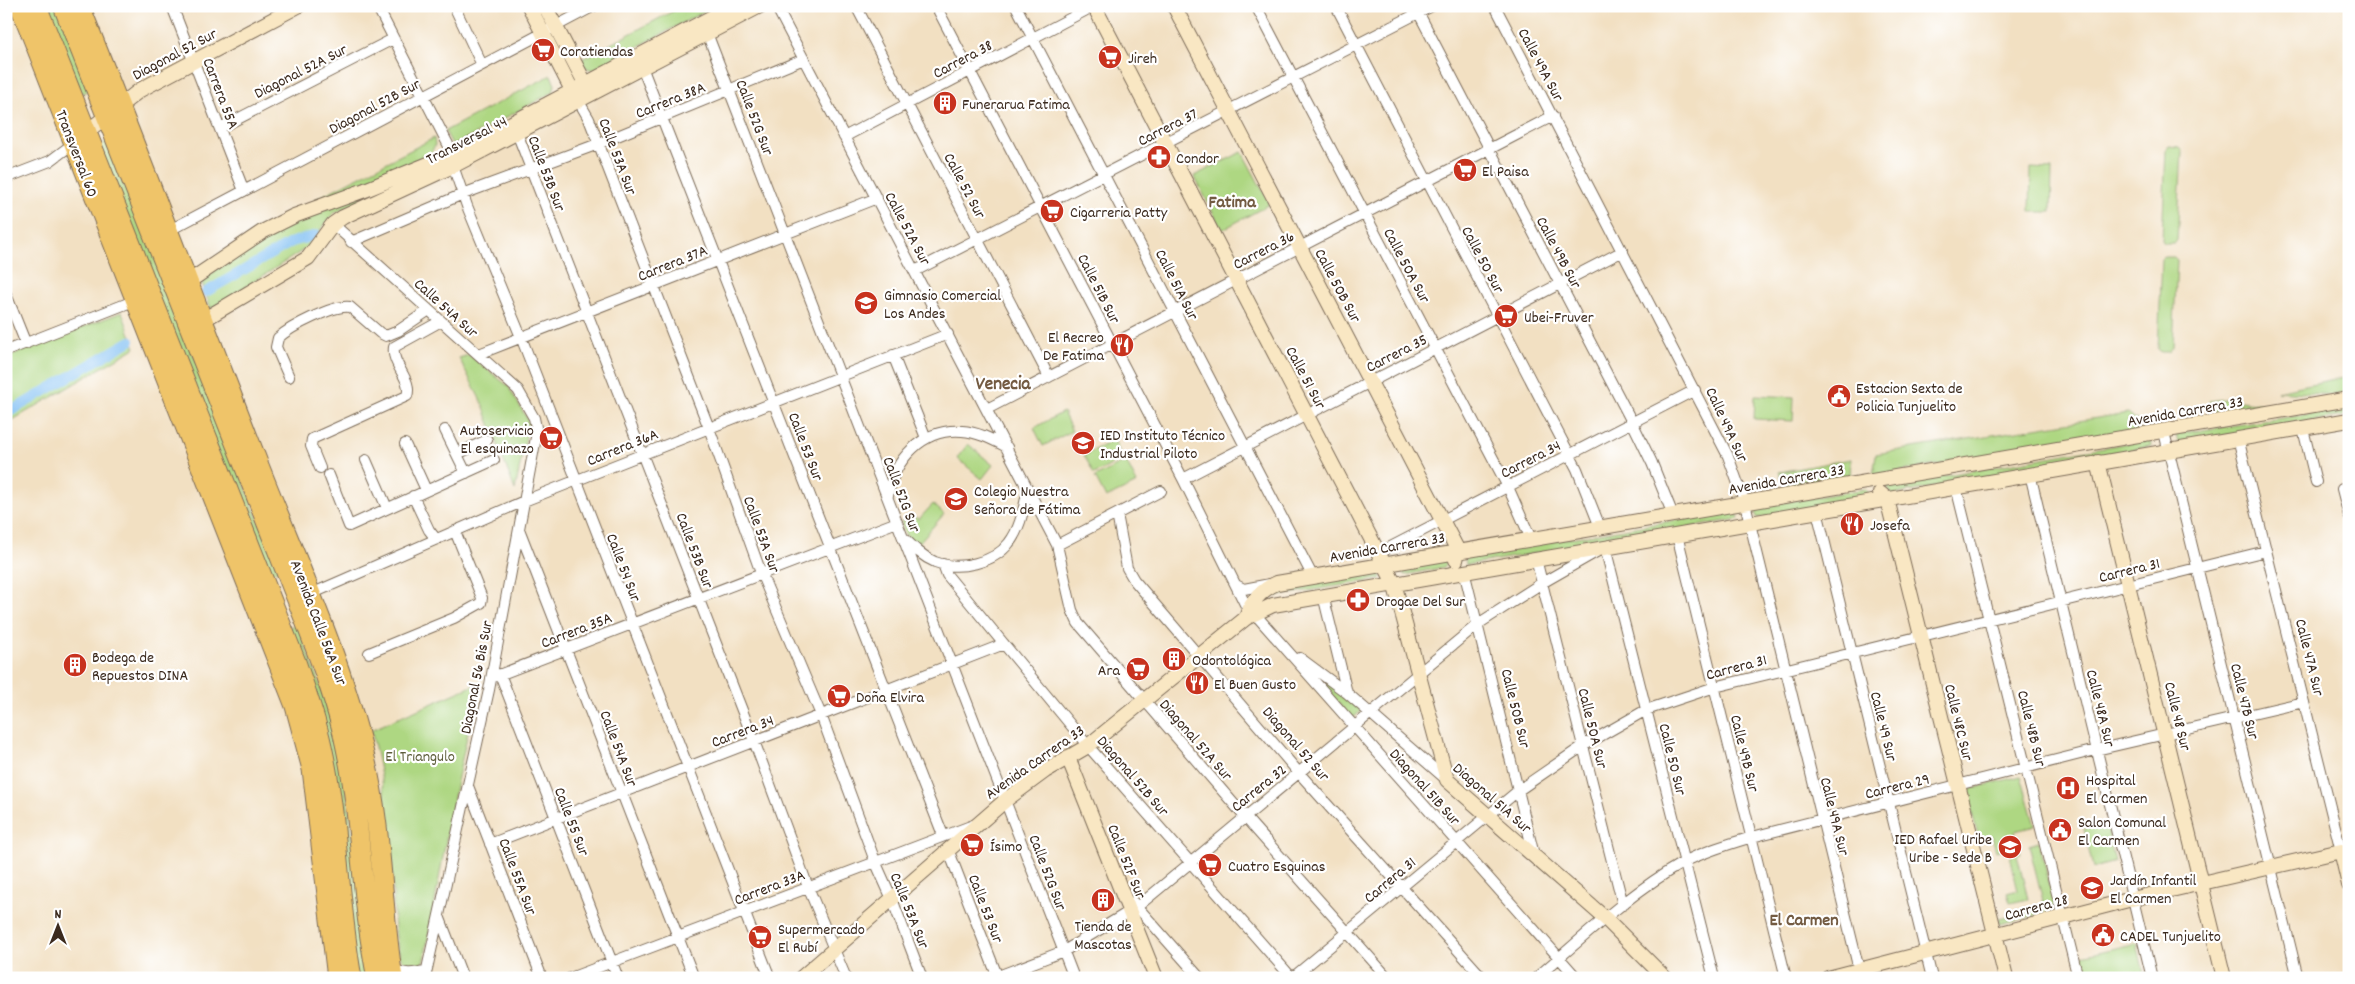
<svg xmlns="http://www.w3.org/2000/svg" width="2355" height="984" font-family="Dekko,sans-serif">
  <rect width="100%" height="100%" fill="#fff"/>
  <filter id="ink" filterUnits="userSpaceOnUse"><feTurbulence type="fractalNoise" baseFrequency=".02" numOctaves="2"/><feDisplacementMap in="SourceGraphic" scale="10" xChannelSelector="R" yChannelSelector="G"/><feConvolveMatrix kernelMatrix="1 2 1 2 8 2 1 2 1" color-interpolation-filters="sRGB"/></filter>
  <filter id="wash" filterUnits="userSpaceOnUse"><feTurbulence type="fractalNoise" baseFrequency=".0096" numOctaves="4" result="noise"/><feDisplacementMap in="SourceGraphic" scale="20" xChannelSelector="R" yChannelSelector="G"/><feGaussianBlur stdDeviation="1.12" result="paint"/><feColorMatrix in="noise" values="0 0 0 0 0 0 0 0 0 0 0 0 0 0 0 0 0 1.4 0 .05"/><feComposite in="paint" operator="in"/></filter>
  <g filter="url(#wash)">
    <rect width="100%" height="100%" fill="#f2e0c2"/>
    <!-- green -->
    <path fill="#aed782" stroke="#748050" d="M43 6H57L91 89 82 94Z
      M683 6H715L593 70 584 67 580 60Z
      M551 75 555 85 553 92 453 146 445 131Z
      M434 138 435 145 431 153 381 175 314 200Z
      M106 141 122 182 138 212 278 570 266 575 98 148Z
      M2169 146 2179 147 2182 151 2177 240 2175 243H2164L2162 240 2166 150Z
      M1242 152 1270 204 1222 230 1194 176Z
      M2031 168 2052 169 2051 212H2030Z
      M402 180 403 183 334 213 305 249 211 309 201 280 266 236 290 223Z
      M2164 257H2174L2177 260 2173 347 2169 352H2161L2158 349 2162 259Z
      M122 312 135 348 6 424V357Z
      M469 355 508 386 529 422 515 490 482 403 459 358Z
      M2349 376V392L2334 395 2277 391Z
      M1755 395 1794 397 1793 421 1754 419Z
      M2225 399 2277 406 2210 418 2209 401Z
      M2349 405V415L2178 443 2176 434 2303 415Z
      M1063 412 1072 431 1043 446 1034 428Z
      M2128 413 2138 421 2140 430 1873 476 1876 454Z
      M2150 439 2151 446 1892 495 1886 486Z
      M1114 440 1123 459 1094 474 1084 455Z
      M968 444 993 465 982 479 957 458Z
      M1851 459 1850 480 1787 491 1779 472Z
      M1126 461 1137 483 1106 498 1095 477Z
      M1865 489 1873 497 1757 518 1754 507Z
      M933 504 944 514 916 546 906 536 901 522 903 520 908 524 916 517 919 519Z
      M1736 510 1739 519 1466 565 1465 556Z
      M1451 558 1444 567 1405 575 1395 569Z
      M1379 570 1381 579 1275 596 1272 593V591Z
      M297 624 339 734 372 978H357L287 628Z
      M1301 660 1362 710 1352 719Z
      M479 683 456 786 425 955C423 961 422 968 414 968 408 967 402 961 400 956 392 931 394 890 392 863 389 818 382 774 371 730Z
      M2021 776 2035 826 2015 831 2020 854 2017 855 2028 899 2010 903 2007 893 2018 890 2008 848 1996 851 1992 836 1979 839 1966 790Z
      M2106 823 2115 862 2093 868 2084 829Z
      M2039 842 2056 910 2000 924 1999 919 2045 909 2029 845Z
      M2137 943 2145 978H2087L2082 956Z"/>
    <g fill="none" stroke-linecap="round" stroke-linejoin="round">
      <!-- canal -->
      <path stroke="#7ebef3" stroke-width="10" d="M206 292 292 242 317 235
        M6 414 130 341"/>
    </g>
  </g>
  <g filter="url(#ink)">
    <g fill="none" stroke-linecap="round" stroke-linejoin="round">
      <!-- street casing -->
      <g stroke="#7b6a57" stroke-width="12">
        <path id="street" d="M172 6 244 191
          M377 6 453 154
          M454 6 482 65
          M776 6 1057 545 1072 610 1078 623 1245 817 1388 978
          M856 6 1049 377
          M936 6 1183 479 1248 610
          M1016 6 1313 577
          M1256 6 1508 487 1531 539
          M1336 6 1577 469 1600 527
          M1415 6 1632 422 1652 463 1673 515
          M1495 6 1728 456 1745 503 1861 978
          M705 28 1074 978
          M642 67 943 835
          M578 100 589 119 709 428 761 573 821 715 875 861 892 899 922 978
          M220 128 393 39
          M517 133 754 741 808 887 846 978
          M844 137 1094 6
          M453 166 467 206 521 337 770 978
          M6 178 50 161 74 143
          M333 224 518 390 534 418 537 432 489 690 425 978
          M168 231 594 6
          M351 242 463 194 598 144 804 59
          M915 271 1432 6
          M6 294 26 344
          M6 351 136 300
          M479 354 877 198
          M893 355 926 438
          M289 377 276 347 278 338C290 327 334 304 350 307L380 333 386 336 398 331 429 310
          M987 409 1553 116
          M2303 429 2316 482
          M445 430 466 473
          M2164 432 2298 978
          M2238 438 2341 851
          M405 444 426 490
          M457 454 487 440
          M366 460 387 508
          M320 468 311 446 312 439 407 396C413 379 391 365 394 347L441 321
          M2030 474 2152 978
          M329 475 349 526 494 460
          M1183 479 1623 251
          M1956 487 2078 978
          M2342 489 2349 516
          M413 496 429 530 436 539
          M888 496C894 459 923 428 962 431 978 432 993 440 1007 447
          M1817 511 1932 978
          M1117 514 1127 568 1134 580 1299 773 1483 978
          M519 529 694 978
          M1677 535 1786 978
          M905 539C914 548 923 557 935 562 959 571 994 563 1009 543 1021 528 1024 506 1028 489
          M1057 545 1161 491
          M1379 553 1695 390
          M1536 559 1623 905
          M943 564 947 575 1088 746 1292 978
          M1464 571 1534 855
          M1236 585 1244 589 1270 584
          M311 594 524 501 948 334
          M1323 595 1347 693
          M1254 613 1577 978
          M369 653 454 618 481 603 482 598 455 531
          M1300 658 1347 693 1447 780
          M500 674 618 978
          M491 678 897 522
          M468 786 542 978
          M490 844 1004 644
          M948 849 998 978
          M1133 902 1200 978
          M439 916 463 978
          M392 968C404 975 413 974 427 970
          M570 978 976 824
          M993 978 1064 951 1137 907 1478 624 1542 583 1605 547 1714 978
          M1292 978 1519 790 1583 746 1646 710 1715 687 2266 551
          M1536 978C1583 938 1629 893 1684 862 1705 851 1729 844 1752 837L2096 750 2304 702"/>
      </g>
      <!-- secondary casing -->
      <g stroke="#7b6a57" stroke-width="16">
        <path id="secondary" d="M529 6 576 98
          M545 6 585 83 587 93
          M1094 6 1394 583 1447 780 1606 919 1665 978
          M1174 6 1456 547 1458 552 1456 560
          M80 137 140 90 298 6
          M188 282 262 232 294 216 365 190 453 154 733 6
          M203 320 308 258 333 224 343 217 453 166 760 6
          M2098 462 2224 978
          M1880 493 1887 499 2006 978
          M1246 618C1251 601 1261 590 1277 583L2349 399
          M1068 757 1156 978
          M801 978 1007 799 1045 771 1088 746 1246 618 1273 605 2349 420
          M1828 978 2132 899 2341 851 2349 885"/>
      </g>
      <!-- highway casing -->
      <g stroke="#7b6a57" stroke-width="21">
        <path id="highway" d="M20 6 295 706 312 769 337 978
          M37 6 296 662C306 690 316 718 322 746 339 822 338 901 352 978
          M63 6 297 600C315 648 336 697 346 748 362 824 361 902 377 978
          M80 6C141 158 199 311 258 463 296 560 341 656 365 758 383 830 381 905 393 978"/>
      </g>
      <!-- street -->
      <use href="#street" stroke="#fff" stroke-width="10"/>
      <!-- secondary -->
      <use href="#secondary" stroke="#f9e7c3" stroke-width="14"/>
      <!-- highway -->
      <use href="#highway" stroke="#efc469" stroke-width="19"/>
    </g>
  </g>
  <!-- icons -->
  <defs>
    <g id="supermarket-disc" transform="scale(1.25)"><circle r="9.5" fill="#c8321e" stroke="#fff"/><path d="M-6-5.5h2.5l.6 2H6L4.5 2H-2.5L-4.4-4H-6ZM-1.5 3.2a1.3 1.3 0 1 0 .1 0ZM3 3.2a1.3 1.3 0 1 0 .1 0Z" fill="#fff"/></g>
    <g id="building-disc" transform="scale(1.25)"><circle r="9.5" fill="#c8321e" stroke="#fff"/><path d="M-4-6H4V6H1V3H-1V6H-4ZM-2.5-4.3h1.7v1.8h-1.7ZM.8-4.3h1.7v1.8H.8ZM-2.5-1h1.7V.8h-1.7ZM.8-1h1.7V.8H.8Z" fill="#fff"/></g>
    <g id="pharmacy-disc" transform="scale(1.25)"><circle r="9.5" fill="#c8321e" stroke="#fff"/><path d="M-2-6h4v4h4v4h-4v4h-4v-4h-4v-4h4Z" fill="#fff"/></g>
    <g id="school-disc" transform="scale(1.25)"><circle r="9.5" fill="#c8321e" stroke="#fff"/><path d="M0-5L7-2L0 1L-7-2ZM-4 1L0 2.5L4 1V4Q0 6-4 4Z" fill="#fff"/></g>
    <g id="restaurant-disc" transform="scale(1.25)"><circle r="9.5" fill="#c8321e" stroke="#fff"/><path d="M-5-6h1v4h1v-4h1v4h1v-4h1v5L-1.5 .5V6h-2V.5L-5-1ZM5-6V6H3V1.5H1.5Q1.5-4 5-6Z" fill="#fff"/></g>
    <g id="civic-disc" transform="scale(1.25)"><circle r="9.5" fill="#c8321e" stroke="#fff"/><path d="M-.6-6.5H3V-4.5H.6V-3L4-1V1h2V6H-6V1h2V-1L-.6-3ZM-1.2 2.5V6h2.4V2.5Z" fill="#fff"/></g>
    <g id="hospital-disc" transform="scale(1.25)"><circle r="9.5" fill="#c8321e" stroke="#fff"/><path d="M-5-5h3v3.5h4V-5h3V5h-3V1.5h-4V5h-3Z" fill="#fff"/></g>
  </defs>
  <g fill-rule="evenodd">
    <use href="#supermarket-disc" x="543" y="50"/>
    <use href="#supermarket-disc" x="1110" y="57"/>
    <use href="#building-disc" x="945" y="103"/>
    <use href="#pharmacy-disc" x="1159" y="157"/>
    <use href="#supermarket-disc" x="1465" y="170"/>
    <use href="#supermarket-disc" x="1052" y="211"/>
    <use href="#school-disc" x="866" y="303"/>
    <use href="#supermarket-disc" x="1506" y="316"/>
    <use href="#restaurant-disc" x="1122" y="345"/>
    <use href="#civic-disc" x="1839" y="396"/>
    <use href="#supermarket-disc" x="551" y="438"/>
    <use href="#school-disc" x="1083" y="443"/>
    <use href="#school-disc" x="956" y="499"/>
    <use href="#restaurant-disc" x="1852" y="524"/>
    <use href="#pharmacy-disc" x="1358" y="600"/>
    <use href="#building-disc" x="1174" y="659"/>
    <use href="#building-disc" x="75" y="665"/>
    <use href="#supermarket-disc" x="1138" y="669"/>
    <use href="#restaurant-disc" x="1197" y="683"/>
    <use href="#supermarket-disc" x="839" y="696"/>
    <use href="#hospital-disc" x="2068" y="788"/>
    <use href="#civic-disc" x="2060" y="830"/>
    <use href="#supermarket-disc" x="972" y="845"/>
    <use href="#school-disc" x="2010" y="847"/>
    <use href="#supermarket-disc" x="1210" y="865"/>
    <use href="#school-disc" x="2092" y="888"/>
    <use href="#building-disc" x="1103" y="900"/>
    <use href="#civic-disc" x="2103" y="935"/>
    <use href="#supermarket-disc" x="760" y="937"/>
  </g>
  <g text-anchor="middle" stroke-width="4.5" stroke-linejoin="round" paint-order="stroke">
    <!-- poi labels -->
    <g font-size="16" fill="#3b2a1e" stroke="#fff" text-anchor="start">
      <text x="560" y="56">Coratiendas</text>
      <text x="1128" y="63">Jireh</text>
      <text x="962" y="109">Funerarua Fatima</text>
      <text x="1176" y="163">Condor</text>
      <text x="1482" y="176">El Paisa</text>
      <text x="1070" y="217">Cigarreria Patty</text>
      <text x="884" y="300">Gimnasio Comercial<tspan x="884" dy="18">Los Andes</tspan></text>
      <text x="1524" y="322">Ubei-Fruver</text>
      <text x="1104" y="342" text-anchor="end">El Recreo<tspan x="1104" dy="18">De Fatima</tspan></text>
      <text x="1856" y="393">Estacion Sexta de<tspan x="1856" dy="18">Policia Tunjuelito</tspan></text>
      <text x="534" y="435" text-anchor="end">Autoservicio<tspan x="534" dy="18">El esquinazo</tspan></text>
      <text x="1100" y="440">IED Instituto Técnico<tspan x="1100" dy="18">Industrial Piloto</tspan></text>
      <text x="974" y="496">Colegio Nuestra<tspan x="974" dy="18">Señora de Fátima</tspan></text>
      <text x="1870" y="530">Josefa</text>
      <text x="1376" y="606">Drogae Del Sur</text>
      <text x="92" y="662">Bodega de<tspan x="92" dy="18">Repuestos DINA</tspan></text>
      <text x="1192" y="665">Odontológica</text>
      <text x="1120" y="675" text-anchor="end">Ara</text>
      <text x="1214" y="689">El Buen Gusto</text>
      <text x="856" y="702">Doña Elvira</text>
      <text x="2086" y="785">Hospital<tspan x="2086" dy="18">El Carmen</tspan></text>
      <text x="2078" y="827">Salon Comunal<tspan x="2078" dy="18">El Carmen</tspan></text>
      <text x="1992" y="844" text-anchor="end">IED Rafael Uribe<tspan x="1992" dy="18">Uribe - Sede B</tspan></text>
      <text x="990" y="851">Ísimo</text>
      <text x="1228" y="871">Cuatro Esquinas</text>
      <text x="2110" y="885">Jardín Infantil<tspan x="2110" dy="18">El Carmen</tspan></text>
      <text x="1103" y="931" text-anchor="middle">Tienda de<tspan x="1103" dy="18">Mascotas</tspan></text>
      <text x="778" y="934">Supermercado<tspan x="778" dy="18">El Rubí</tspan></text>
      <text x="2120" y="941">CADEL Tunjuelito</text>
    </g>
    <!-- street labels -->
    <g font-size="16" fill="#3b2a1e" stroke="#fff">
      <text transform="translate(174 53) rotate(-28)" y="6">Diagonal 52 Sur</text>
      <text transform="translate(962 58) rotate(-28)" y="6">Carrera 38</text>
      <text transform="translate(1542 64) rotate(62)" y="6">Calle 49A Sur</text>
      <text transform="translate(300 70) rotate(-27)" y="6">Diagonal 52A Sur</text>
      <text transform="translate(222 93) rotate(69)" y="6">Carrera 55A</text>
      <text transform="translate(670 99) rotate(-22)" y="6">Carrera 38A</text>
      <text transform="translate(374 105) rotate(-28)" y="6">Diagonal 52B Sur</text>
      <text transform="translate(756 117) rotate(69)" y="6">Calle 52G Sur</text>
      <text transform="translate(1167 126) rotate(-27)" y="6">Carrera 37</text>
      <text transform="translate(466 139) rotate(-27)" y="6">Transversal 44</text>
      <text transform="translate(78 153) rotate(69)" y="6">Transversal 60</text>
      <text transform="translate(619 156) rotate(69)" y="6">Calle 53A Sur</text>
      <text transform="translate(548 173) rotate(69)" y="6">Calle 53B Sur</text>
      <text transform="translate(966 185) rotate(62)" y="6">Calle 52 Sur</text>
      <text transform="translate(909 228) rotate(62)" y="6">Calle 52A Sur</text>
      <text transform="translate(1263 249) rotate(-27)" y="6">Carrera 36</text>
      <text transform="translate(1560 252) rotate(62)" y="6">Calle 49B Sur</text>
      <text transform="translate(1484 259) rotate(62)" y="6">Calle 50 Sur</text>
      <text transform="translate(672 262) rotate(-22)" y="6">Carrera 37A</text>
      <text transform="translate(1408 265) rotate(62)" y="6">Calle 50A Sur</text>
      <text transform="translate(1178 284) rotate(63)" y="6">Calle 51A Sur</text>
      <text transform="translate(1339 285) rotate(62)" y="6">Calle 50B Sur</text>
      <text transform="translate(1100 288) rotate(63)" y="6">Calle 51B Sur</text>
      <text transform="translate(447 307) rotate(42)" y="6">Calle 54A Sur</text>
      <text transform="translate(1396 352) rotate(-27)" y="6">Carrera 35</text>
      <text transform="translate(1307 377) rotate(62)" y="6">Calle 51 Sur</text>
      <text transform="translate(2185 410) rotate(-10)" y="6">Avenida Carrera 33</text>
      <text transform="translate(1728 424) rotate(65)" y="6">Calle 49A Sur</text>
      <text transform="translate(622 446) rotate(-22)" y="6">Carrera 36A</text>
      <text transform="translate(807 446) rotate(69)" y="6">Calle 53 Sur</text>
      <text transform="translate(1530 458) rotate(-27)" y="6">Carrera 34</text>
      <text transform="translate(1786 478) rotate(-10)" y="6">Avenida Carrera 33</text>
      <text transform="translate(903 494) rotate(69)" y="6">Calle 52G Sur</text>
      <text transform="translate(763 534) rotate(70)" y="6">Calle 53A Sur</text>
      <text transform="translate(1387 546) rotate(-10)" y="6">Avenida Carrera 33</text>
      <text transform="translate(696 550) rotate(69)" y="6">Calle 53B Sur</text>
      <text transform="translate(625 567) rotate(69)" y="6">Calle 54 Sur</text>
      <text transform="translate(2129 569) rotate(-14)" y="6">Carrera 31</text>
      <text transform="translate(320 622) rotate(69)" y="6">Avenida Calle 56A Sur</text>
      <text transform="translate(576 629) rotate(-21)" y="6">Carrera 35A</text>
      <text transform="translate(2311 657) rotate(76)" y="6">Calle 47A Sur</text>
      <text transform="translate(1736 666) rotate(-15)" y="6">Carrera 31</text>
      <text transform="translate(475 677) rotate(-79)" y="6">Diagonal 56 Bis Sur</text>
      <text transform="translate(2246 701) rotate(76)" y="6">Calle 47B Sur</text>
      <text transform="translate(1517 708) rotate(76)" y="6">Calle 50B Sur</text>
      <text transform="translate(2102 708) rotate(76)" y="6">Calle 48A Sur</text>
      <text transform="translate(2179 716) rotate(76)" y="6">Calle 48 Sur</text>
      <text transform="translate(1960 722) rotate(76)" y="6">Calle 48C Sur</text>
      <text transform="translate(1885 726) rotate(76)" y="6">Calle 49 Sur</text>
      <text transform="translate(1594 728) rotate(76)" y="6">Calle 50A Sur</text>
      <text transform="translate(2033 728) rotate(76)" y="6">Calle 48B Sur</text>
      <text transform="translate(742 730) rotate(-21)" y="6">Carrera 34</text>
      <text transform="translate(1197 739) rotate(49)" y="6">Diagonal 52A Sur</text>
      <text transform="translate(1297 743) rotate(49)" y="6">Diagonal 52 Sur</text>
      <text transform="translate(620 748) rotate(69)" y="6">Calle 54A Sur</text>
      <text transform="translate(1746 753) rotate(76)" y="6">Calle 49B Sur</text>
      <text transform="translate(1674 759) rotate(76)" y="6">Calle 50 Sur</text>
      <text transform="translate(1034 761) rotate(-35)" y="6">Avenida Carrera 33</text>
      <text transform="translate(1134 775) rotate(49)" y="6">Diagonal 52B Sur</text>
      <text transform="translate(1897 785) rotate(-14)" y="6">Carrera 29</text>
      <text transform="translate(1426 786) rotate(48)" y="6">Diagonal 51B Sur</text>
      <text transform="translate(1258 787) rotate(-39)" y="6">Carrera 32</text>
      <text transform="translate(1493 797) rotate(41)" y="6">Diagonal 51A Sur</text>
      <text transform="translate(1836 816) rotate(76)" y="6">Calle 49A Sur</text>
      <text transform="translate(573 821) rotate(69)" y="6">Calle 55 Sur</text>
      <text transform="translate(1128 861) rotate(68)" y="6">Calle 52F Sur</text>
      <text transform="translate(1049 872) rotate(69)" y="6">Calle 52G Sur</text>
      <text transform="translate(519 876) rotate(69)" y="6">Calle 55A Sur</text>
      <text transform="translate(1389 879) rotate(-40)" y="6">Carrera 31</text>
      <text transform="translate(769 886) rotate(-21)" y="6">Carrera 33A</text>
      <text transform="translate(2036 906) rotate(-15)" y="6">Carrera 28</text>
      <text transform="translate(987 908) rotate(69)" y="6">Calle 53 Sur</text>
      <text transform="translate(911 910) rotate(68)" y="6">Calle 53A Sur</text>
    </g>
    <!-- park labels -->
    <g font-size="16" fill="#5e5e3c" stroke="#fff">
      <text x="420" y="761">El Triangulo</text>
    </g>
    <!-- neighbourhood labels -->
    <g font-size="18" font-weight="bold" fill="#735b42" stroke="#fff">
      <text x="1232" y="207">Fatima</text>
      <text x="1804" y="925">El Carmen</text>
    </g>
    <!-- quarter labels -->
    <g font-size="19" font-weight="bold" fill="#735b42" stroke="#fff">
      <text x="1003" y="389">Venecia</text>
    </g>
  </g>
  <!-- margin -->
  <rect width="2355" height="984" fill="none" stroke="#fff" stroke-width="25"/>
  <!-- north arrow -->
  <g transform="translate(58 926)" stroke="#ffffff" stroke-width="4" paint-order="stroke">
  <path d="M0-4L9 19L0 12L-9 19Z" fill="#3b2a1e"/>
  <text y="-8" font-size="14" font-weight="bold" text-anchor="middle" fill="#3b2a1e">N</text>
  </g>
</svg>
